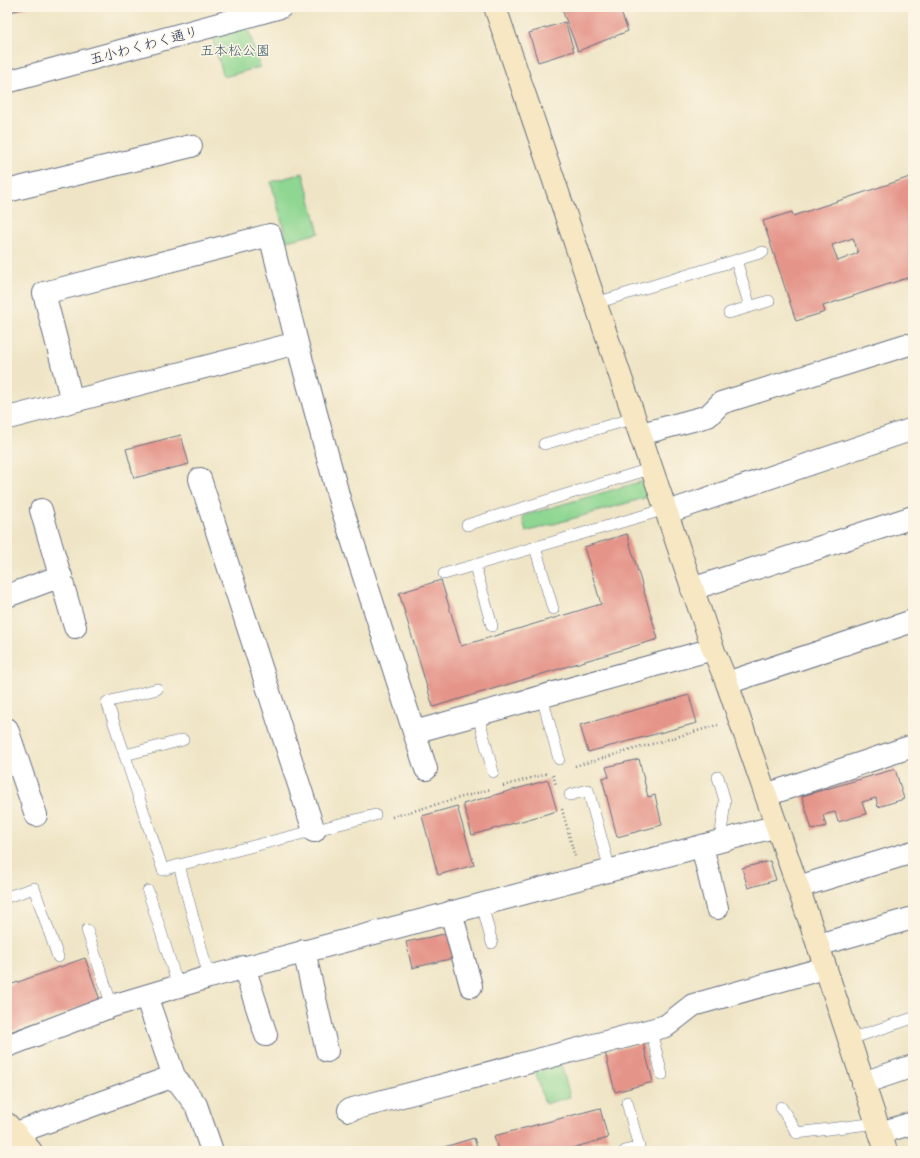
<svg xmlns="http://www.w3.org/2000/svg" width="920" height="1158" font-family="'Comic Neue','Klee One',sans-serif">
  <rect width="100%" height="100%" fill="#fcf5e5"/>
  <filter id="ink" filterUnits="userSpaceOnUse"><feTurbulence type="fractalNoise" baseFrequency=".025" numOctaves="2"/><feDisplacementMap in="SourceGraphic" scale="8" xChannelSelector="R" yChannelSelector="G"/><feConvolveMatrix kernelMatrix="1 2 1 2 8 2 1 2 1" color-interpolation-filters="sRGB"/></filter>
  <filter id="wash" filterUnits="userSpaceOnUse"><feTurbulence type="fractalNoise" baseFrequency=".012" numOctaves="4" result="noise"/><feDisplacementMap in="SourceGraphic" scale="16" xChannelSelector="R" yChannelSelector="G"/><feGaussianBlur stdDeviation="0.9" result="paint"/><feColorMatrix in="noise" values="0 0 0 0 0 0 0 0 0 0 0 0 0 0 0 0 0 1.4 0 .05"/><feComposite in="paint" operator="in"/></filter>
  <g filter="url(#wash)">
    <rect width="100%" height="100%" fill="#efe5c6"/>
    <!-- green -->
    <path fill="#8ed691" stroke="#548278" d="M247 25 260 67 224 77 211 34Z
      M303 173 319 233 287 241 271 182Z
      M643 481 648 497 526 532 522 516Z
      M561 1064 570 1097 545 1104 535 1071Z"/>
    <g id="blocks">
      <!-- building -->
      <path fill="#e59489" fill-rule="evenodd" d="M7 7H29L7 13Z
        M561 7H619L628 31 578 51Z
        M565 22 574 51 538 62 529 33Z
        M913 176V276L823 306 825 312 796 321 763 221 792 212 793 216ZM853 238 858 253 838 261 832 245Z
        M181 435 189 464 134 478 126 449Z
        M627 534 658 639 433 707 399 593 441 580 461 646 601 604 584 547Z
        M689 695 697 723 588 752 580 725Z
        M639 759 648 797 655 795 662 825 617 837 602 778 609 777 606 767Z
        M895 769 904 799 878 807 876 798 862 802 866 814 838 822 835 812 823 815 826 826 812 830 802 796Z
        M548 780 557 811 472 835 463 804Z
        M457 806 474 865 438 875 422 816Z
        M770 861 776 880 748 888 742 868Z
        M449 933 454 958 412 968 406 942Z
        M85 958 100 1000 7 1033V986Z
        M643 1043 653 1082 615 1092 605 1052Z
        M600 1108 608 1138 561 1151H498L494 1136Z
        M474 1138 478 1151H431Z"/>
    </g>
  </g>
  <g filter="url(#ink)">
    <use href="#blocks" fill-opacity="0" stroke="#656f82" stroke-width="1"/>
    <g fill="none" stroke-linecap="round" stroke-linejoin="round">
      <!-- lane casing -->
      <g stroke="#656f82" stroke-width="12">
        <path id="lane" d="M736 260 750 307
          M596 303 763 252
          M729 313 769 301
          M544 444 635 418
          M467 525 653 468
          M535 547 553 609
          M475 566 492 626
          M444 574 666 509
          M157 689 107 702 163 870 179 865 209 977
          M542 697 559 759
          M478 715 493 772
          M125 755 183 740
          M718 777 725 801 720 841
          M570 795 588 790 610 870
          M179 865 375 815
          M148 891 178 986
          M7 897 34 888 58 957
          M482 904 492 943
          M87 930 112 1006
          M651 1031 662 1075
          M850 1039 913 1018
          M627 1102 640 1151
          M781 1107 797 1133 877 1123
          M625 1151 639 1147"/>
      </g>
      <!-- street casing -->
      <g stroke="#656f82" stroke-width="24">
        <path id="street" d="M7 82 281 7
          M7 191 191 146
          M297 343 340 502 426 769
          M7 414 8 418 297 343 270 235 44 293 72 401
          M641 434 708 416 721 403 906 345
          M200 479 314 831
          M41 510 75 627
          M668 512 913 429
          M692 589 913 517
          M7 596 61 576
          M727 683 913 621
          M7 729 36 815
          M414 732 713 649
          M766 795 913 746
          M702 846 717 908
          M798 887 913 852
          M451 912 471 986
          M818 945 913 918
          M304 951 327 1051
          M244 967 266 1035
          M146 996 174 1076
          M7 1046 112 1006 209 977 777 826
          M863 1083 913 1066
          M349 1110 666 1026 693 1005 825 968
          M16 1133 174 1076 196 1105 212 1151
          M880 1133 913 1123"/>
      </g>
      <!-- secondary casing -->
      <g stroke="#656f82" stroke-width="24">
        <path id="secondary" d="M495 7 713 649 727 683 818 945 886 1151
          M7 1124 31 1151"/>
      </g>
      <!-- path -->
      <path stroke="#656f82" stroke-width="2.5" stroke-dasharray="1 3" stroke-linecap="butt" d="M575 766 718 725
        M553 775 556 785
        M503 786 549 773
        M562 809 575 857
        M392 817 491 789"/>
      <!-- lane -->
      <use href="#lane" stroke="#fff" stroke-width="11"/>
      <!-- street -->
      <use href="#street" stroke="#fff" stroke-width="22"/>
      <!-- secondary -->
      <use href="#secondary" stroke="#f7e8c3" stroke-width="22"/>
    </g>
  </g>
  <g text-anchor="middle" stroke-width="3" stroke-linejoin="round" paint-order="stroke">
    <!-- street labels -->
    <g font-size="14" fill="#1b2f5e" stroke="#fcf5e5">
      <text transform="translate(144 45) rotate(-15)" y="5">五小わくわく通り</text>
    </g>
    <!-- park labels -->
    <g font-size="14" fill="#38596b" stroke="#fcf5e5">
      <text x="235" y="55">五本松公園</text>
    </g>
  </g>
  <!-- margin -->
  <rect width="920" height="1158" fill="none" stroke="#fcf5e5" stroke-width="24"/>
</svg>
